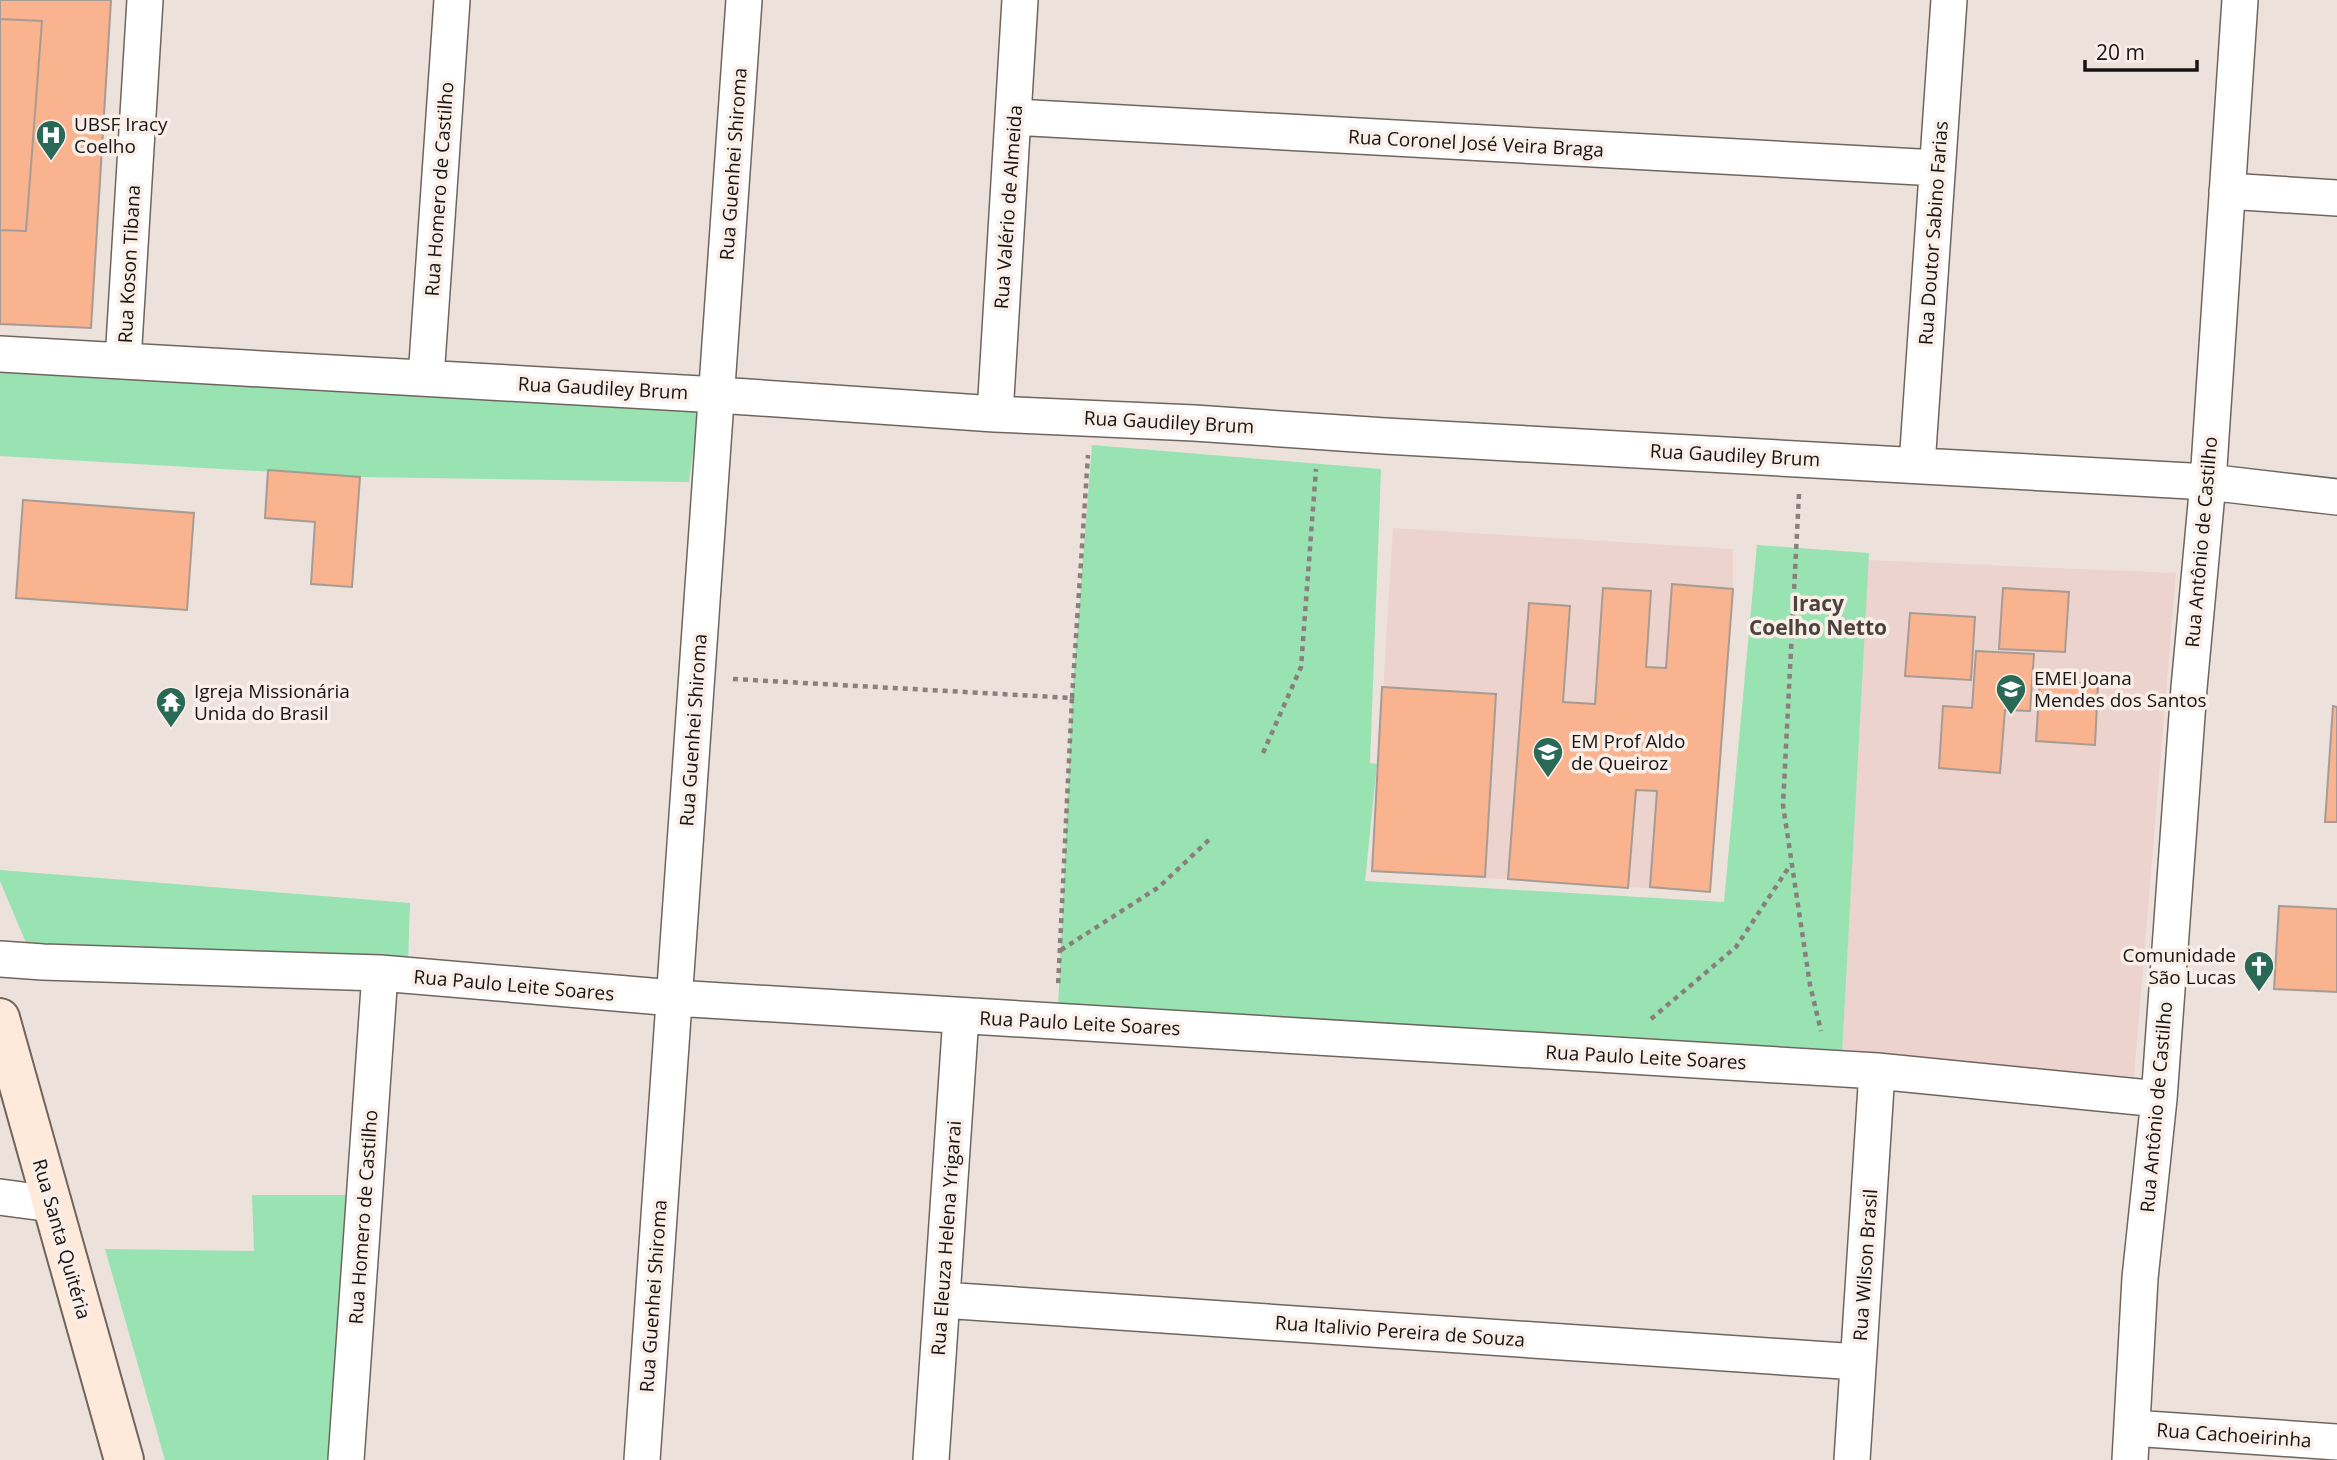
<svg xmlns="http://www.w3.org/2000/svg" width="2337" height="1460" font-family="'Open Sans',sans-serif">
  <rect width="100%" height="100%" fill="#ede1db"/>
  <!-- education -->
  <path fill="#edd3ce" d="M1393 528 1733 549V589L1710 892 1372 871Z
    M1868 560 2176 573 2134 1077 1842 1055Z"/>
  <!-- green -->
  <path fill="#98e3b1" d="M0 368 699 410 689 482 360 477 0 456Z
    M1092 445 1381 469 1370 763 1377 764 1365 881 1724 902 1757 545 1869 553 1842 1055 1058 1008 1072 698Z
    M0 870 410 903 408 964 29 950 0 881Z
    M252 1195H352L332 1460H165L105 1249 254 1251Z"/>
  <!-- building -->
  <path fill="#f9b38e" stroke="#a69b95" stroke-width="2" d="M0 0H111L91 328 0 324Z
    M0 19 42 21 26 231 0 230Z
    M268 470 360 477 352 587 311 584 315 522 265 518Z
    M23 500 194 513 187 610 16 598Z
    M1672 584 1733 589 1710 892 1650 887 1657 791 1636 790 1628 888 1508 879 1529 603 1570 606 1563 702 1595 704 1603 588 1651 591 1646 667 1666 668Z
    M2003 588 2069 592 2065 652 1999 649Z
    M1910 613 1975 617 1971 680 1905 676Z
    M1976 651 2034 654 2030 711 2005 710 2000 773 1939 768 1943 706 1972 708Z
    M2040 680 2098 684 2095 745 2036 741Z
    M1382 687 1496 694 1485 877 1372 871Z
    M2333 706 2337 707V822H2325Z
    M2279 906 2337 909V992L2274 989Z"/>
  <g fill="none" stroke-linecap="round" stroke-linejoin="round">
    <!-- street casing -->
    <g stroke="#6f655f" stroke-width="38">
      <path id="street" d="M1014 117 1937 168
        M2227 191 2337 198
        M0 354 718 395 995 414 1194 423 1385 436 2208 482 2337 497
        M123 361 145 0
        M426 378 452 0
        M995 414 1020 0
        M1917 465 1949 0
        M0 959 43 962 380 973 674 998 1877 1071 2159 1099
        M0 1197 52 1204
        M942 1300 1858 1362
        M2132 1428 2337 1442
        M346 1460 380 973
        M642 1460 744 0
        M931 1460 961 1016
        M1852 1460 1877 1071
        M2130 1460 2140 1278 2159 1099 2189 688 2208 482 2240 0"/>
    </g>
    <!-- secondary casing -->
    <g stroke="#6f655f" stroke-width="42">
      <path id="secondary" d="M0 1018 124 1460"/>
    </g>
    <!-- path -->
    <path stroke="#89807c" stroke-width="4.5" stroke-dasharray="5 5" stroke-linecap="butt" d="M1799 494 1783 805 1810 985 1821 1031
      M733 679 1072 698 1058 987
      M1072 698 1088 455
      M1263 753 1301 667 1316 469
      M1061 950 1159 887 1212 837
      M1651 1019 1736 947 1791 864"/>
    <!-- street -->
    <use href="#street" stroke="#fff" stroke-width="35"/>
    <!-- secondary -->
    <use href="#secondary" stroke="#ffe9da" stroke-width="38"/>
  </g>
  <!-- icons -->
  <defs>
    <g id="hospital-pin" transform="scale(1.575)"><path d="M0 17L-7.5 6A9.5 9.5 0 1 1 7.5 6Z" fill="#2a6956" stroke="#faeee8"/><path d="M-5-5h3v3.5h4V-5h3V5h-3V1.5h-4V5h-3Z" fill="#fff"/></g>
    <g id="school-pin" transform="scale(1.575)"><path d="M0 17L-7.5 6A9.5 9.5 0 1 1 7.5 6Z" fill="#2a6956" stroke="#faeee8"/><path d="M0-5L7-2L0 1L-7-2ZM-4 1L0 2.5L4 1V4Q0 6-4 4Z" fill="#fff"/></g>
    <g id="temple-pin" transform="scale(1.575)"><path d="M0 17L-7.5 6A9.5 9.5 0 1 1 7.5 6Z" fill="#2a6956" stroke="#faeee8"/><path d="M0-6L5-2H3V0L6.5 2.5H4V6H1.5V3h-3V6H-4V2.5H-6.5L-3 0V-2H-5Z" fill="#fff"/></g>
    <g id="church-pin" transform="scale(1.575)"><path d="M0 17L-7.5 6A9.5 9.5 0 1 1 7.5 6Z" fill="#2a6956" stroke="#faeee8"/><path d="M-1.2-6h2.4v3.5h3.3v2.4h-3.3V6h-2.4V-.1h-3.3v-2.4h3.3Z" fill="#fff"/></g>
  </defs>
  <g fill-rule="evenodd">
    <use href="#hospital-pin" x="51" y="135"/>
    <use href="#school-pin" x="2011" y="689"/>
    <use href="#temple-pin" x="171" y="702"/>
    <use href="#school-pin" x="1548" y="752"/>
    <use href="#church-pin" x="2259" y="966"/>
  </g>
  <g text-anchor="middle" stroke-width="7" stroke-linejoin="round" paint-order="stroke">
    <!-- poi labels -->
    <g font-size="19" fill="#181412" stroke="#faeee8" text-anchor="start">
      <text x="74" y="131">UBSF Iracy<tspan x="74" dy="22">Coelho</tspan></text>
      <text x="2034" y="685">EMEI Joana<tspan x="2034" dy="22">Mendes dos Santos</tspan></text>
      <text x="194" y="698">Igreja Missionária<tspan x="194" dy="22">Unida do Brasil</tspan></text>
      <text x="1571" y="748">EM Prof Aldo<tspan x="1571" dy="22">de Queiroz</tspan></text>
      <text x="2236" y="962" text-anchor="end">Comunidade<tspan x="2236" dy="22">São Lucas</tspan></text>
    </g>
    <!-- street labels -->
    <g font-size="19" fill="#181412" stroke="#faeee8">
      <text transform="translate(1476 143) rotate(3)" y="7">Rua Coronel José Veira Braga</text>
      <text transform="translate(733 164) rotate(-86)" y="7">Rua Guenhei Shiroma</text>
      <text transform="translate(439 189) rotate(-86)" y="7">Rua Homero de Castilho</text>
      <text transform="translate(1008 207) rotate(-86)" y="7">Rua Valério de Almeida</text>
      <text transform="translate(1933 233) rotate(-86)" y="7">Rua Doutor Sabino Farias</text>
      <text transform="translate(129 264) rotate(-87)" y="7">Rua Koson Tibana</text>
      <text transform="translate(603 388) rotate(3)" y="7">Rua Gaudiley Brum</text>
      <text transform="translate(1169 422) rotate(3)" y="7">Rua Gaudiley Brum</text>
      <text transform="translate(1735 455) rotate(3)" y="7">Rua Gaudiley Brum</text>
      <text transform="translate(2201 542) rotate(-85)" y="7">Rua Antônio de Castilho</text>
      <text transform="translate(693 730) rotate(-86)" y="7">Rua Guenhei Shiroma</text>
      <text transform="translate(514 985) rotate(5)" y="7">Rua Paulo Leite Soares</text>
      <text transform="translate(1080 1023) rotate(3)" y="7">Rua Paulo Leite Soares</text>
      <text transform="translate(1646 1057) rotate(3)" y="7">Rua Paulo Leite Soares</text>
      <text transform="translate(2156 1107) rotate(-85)" y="7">Rua Antônio de Castilho</text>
      <text transform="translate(363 1217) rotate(-86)" y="7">Rua Homero de Castilho</text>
      <text transform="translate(946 1238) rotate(-86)" y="7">Rua Eleuza Helena Yrigarai</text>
      <text transform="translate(62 1239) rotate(74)" y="7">Rua Santa Quitéria</text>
      <text transform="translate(1865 1265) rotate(-86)" y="7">Rua Wilson Brasil</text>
      <text transform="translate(653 1296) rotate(-86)" y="7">Rua Guenhei Shiroma</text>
      <text transform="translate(1400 1331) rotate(4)" y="7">Rua Italivio Pereira de Souza</text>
      <text transform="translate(2234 1435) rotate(4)" y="7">Rua Cachoeirinha</text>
    </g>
    <!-- neighbourhood labels -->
    <g font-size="21" font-weight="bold" fill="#4b423d" stroke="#faeee8">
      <text x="1818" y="611">Iracy<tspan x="1818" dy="24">Coelho Netto</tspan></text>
    </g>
  </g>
  <!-- scale -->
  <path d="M2085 60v10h112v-10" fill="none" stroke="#181412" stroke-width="3.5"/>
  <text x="2096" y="60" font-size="21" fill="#181412" stroke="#faeee8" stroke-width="5" paint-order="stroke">20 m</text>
</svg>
